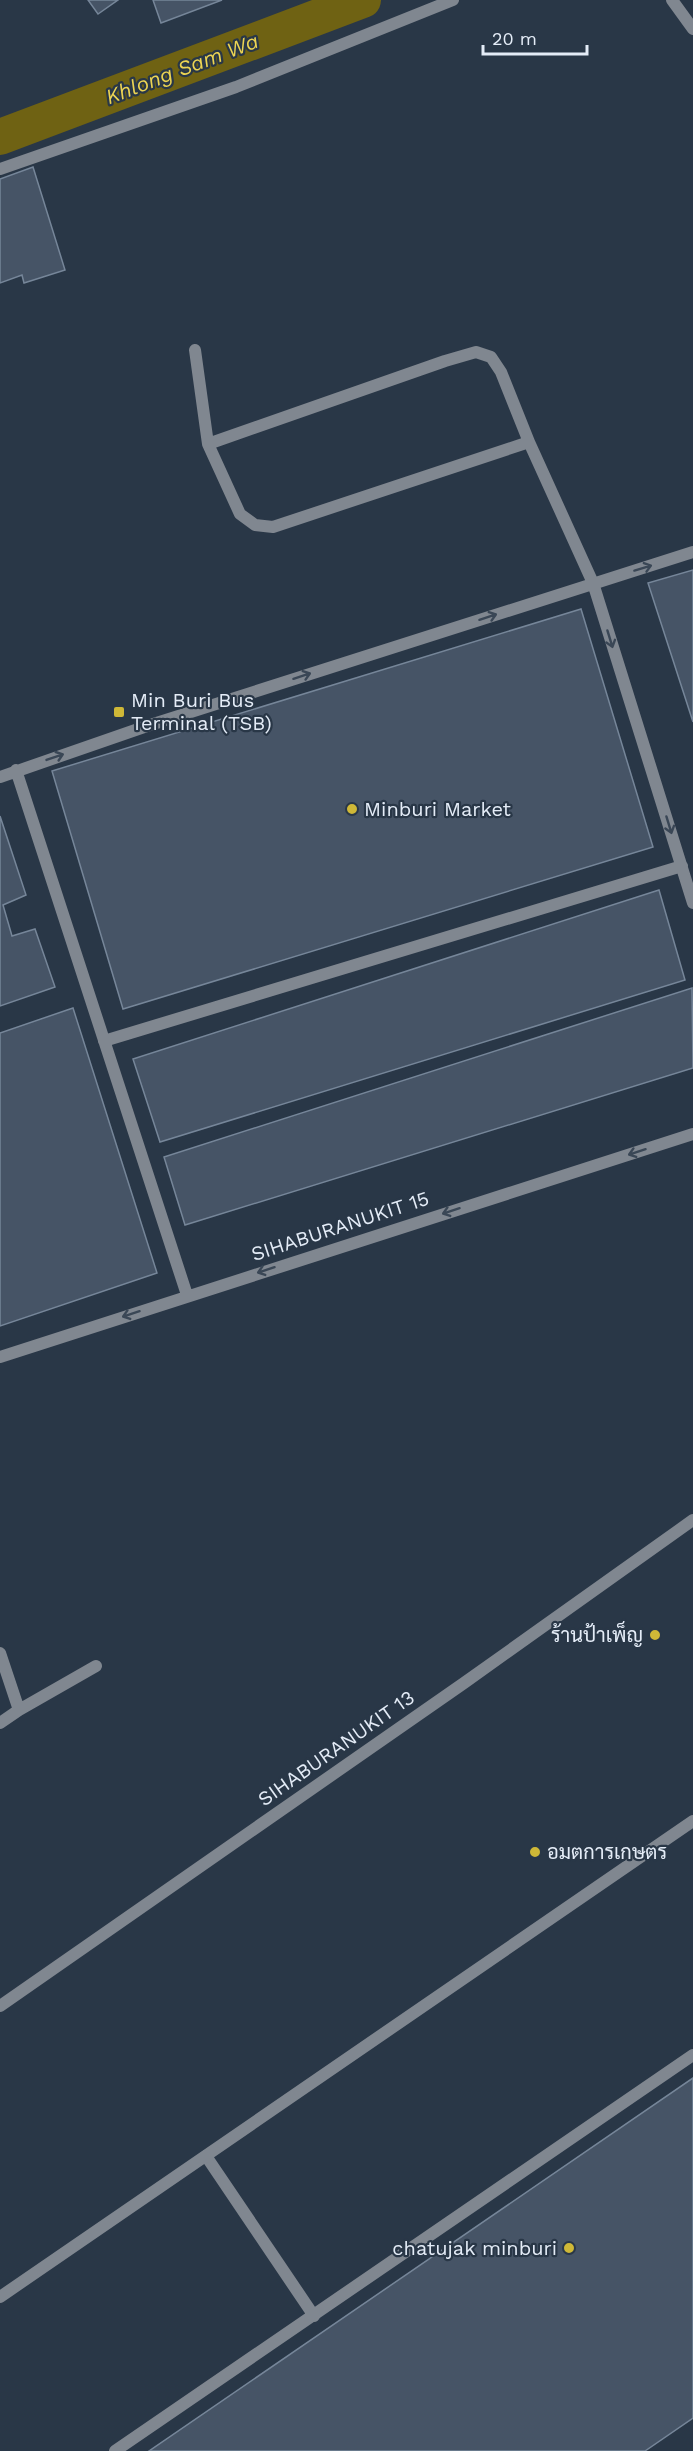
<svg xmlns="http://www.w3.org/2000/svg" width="693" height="2451" font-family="'Work Sans',Sarabun,sans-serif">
  <rect width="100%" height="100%" fill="#293747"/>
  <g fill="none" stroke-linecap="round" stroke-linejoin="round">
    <!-- canal -->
    <path stroke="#6f6213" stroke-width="36" d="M0 137 363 0"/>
  </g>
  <!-- building -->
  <path fill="#465466" stroke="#768699" stroke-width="1.5" d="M88 0H118L98 14Z
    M153 0H222L161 23Z
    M33 167 65 270 24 283 22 275 0 283V179Z
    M693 570V722L648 583Z
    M581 609 653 847 123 1009 52 771Z
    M0 816 26 895 3 905 12 936 35 929 55 987 0 1006Z
    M659 890 685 980 160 1142 133 1059Z
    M692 988 693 1068 185 1225 164 1157Z
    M73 1008 157 1273 0 1326V1033Z
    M693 2078V2418L645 2451H149Z"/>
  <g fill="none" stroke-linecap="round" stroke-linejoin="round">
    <!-- service -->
    <path stroke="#808790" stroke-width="12" d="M195 350 208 444
      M529 442 273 527 255 525 240 514 208 444 445 361 476 352 491 357 501 372 529 442 593 583 693 903
      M16 770 187 1295
      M0 777 147 726 693 552
      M104 1041 682 866
      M0 1357 693 1134
      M0 1653 19 1710 0 1723
      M19 1710 96 1666
      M206 2156 314 2316
      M115 2451 693 2055"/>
    <!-- minor -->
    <path stroke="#808790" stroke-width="12" d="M672 0 693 29
      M0 169 236 87 453 0
      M0 2006 464 1683 693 1520
      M0 2297 693 1821"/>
  </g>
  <!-- one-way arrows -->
  <defs><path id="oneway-shaft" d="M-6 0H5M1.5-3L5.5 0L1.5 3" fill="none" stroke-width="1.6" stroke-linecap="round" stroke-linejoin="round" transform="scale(1.5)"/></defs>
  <g stroke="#3a4756">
    <use href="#oneway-shaft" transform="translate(643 568) rotate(-17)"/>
    <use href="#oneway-shaft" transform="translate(488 617) rotate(-18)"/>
    <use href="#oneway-shaft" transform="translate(610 639) rotate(73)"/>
    <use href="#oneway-shaft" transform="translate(302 676) rotate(-18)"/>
    <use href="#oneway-shaft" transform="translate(55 757) rotate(-19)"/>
    <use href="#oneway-shaft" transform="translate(669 825) rotate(73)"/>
    <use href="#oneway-shaft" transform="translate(637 1152) rotate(162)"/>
    <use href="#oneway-shaft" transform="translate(451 1211) rotate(162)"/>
    <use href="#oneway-shaft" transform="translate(266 1270) rotate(162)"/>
    <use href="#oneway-shaft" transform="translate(131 1314) rotate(162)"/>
  </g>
  <!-- markers -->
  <g fill="#cfb837" stroke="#293747" stroke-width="2">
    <rect x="113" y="706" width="12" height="12" rx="3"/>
    <circle cx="352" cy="809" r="6"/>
    <circle cx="655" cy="1635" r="6"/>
    <circle cx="535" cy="1852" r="6"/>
    <circle cx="569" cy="2248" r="6"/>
  </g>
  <g text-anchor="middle" stroke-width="4.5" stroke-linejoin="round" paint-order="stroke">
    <!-- poi labels -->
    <g font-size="20" fill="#e4ecf7" stroke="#293747" text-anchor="start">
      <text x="131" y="707">Min Buri Bus<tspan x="131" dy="23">Terminal (TSB)</tspan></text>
      <text x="364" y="816">Minburi Market</text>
      <text x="643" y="1642" text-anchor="end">ร้านป้าเพ็ญ</text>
      <text x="547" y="1859">อมตการเกษตร</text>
      <text x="557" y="2255" text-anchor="end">chatujak minburi</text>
    </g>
    <!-- street labels -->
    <g font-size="20" fill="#e4ecf7" stroke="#293747">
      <text transform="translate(340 1226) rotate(-18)" y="7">SIHABURANUKIT 15</text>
      <text transform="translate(336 1748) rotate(-35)" y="7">SIHABURANUKIT 13</text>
    </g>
    <!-- water labels -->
    <g font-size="21" font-style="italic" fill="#ecd453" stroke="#293747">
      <text transform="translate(182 69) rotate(-21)" y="7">Khlong Sam Wa</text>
    </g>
  </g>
  <!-- scale -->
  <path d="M483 45v9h104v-9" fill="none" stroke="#e4ecf7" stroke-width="3"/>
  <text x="492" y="45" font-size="18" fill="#e4ecf7" stroke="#293747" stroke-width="4.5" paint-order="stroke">20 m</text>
</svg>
